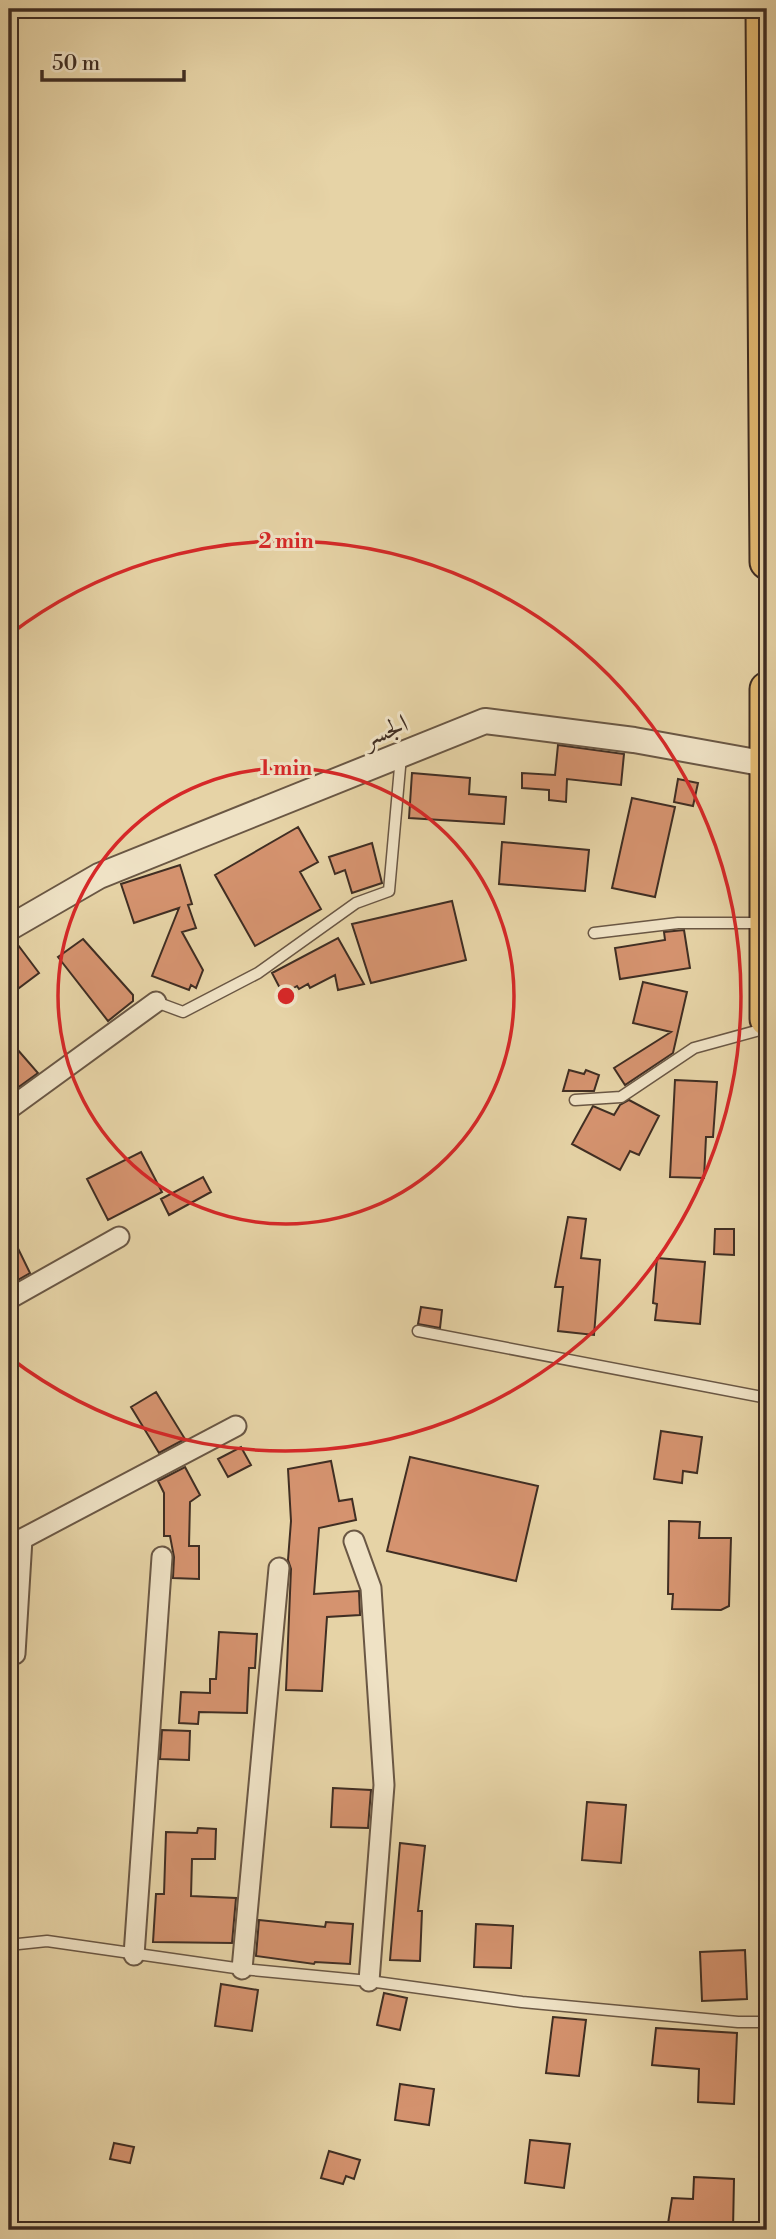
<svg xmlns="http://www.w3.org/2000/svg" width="776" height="2239" font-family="'Libre Bodoni',Amiri,serif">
  <rect width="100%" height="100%" fill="#e6d3a6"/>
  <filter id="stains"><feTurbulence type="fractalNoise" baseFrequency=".00286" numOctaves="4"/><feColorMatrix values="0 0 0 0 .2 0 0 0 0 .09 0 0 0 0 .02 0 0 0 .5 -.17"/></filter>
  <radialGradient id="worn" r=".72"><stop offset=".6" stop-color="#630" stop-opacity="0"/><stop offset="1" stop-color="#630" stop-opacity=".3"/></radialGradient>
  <!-- building -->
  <path fill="#d5936f" stroke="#402e23" stroke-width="2" d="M558 745 624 754 621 785 567 779 566 802 549 800V790L522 788V773L555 775Z
    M412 773 470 778 469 794 506 797 504 824 409 818Z
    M678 779 698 783 693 806 674 802Z
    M632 798 675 807 655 897 612 888Z
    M298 827 318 862 300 872 321 909 255 946 215 875Z
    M502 842 589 850 585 891 499 884Z
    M372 843 382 883 352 893 345 870 335 874 329 857Z
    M180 865 192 904 188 905 196 928 182 932 203 970 196 988 191 985 189 990 152 976 179 908 134 923 121 884Z
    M452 901 466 960 371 983 352 924Z
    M684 930 690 968 620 979 615 948 665 940 664 932Z
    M338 938 364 984 338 990 335 975 310 988 308 984 299 989 297 986 283 994 272 973Z
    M83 939 133 995V1001L108 1021 58 957Z
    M15 941 39 973 15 991 9 983V943Z
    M643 982 687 992 673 1053 625 1085 614 1068 671 1032 633 1023Z
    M17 1049 38 1073 9 1094V1055Z
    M569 1070 584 1074 586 1070 599 1075 594 1091H563Z
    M675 1080 717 1082 713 1137H706L704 1178 670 1177Z
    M629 1100 659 1116 639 1155 630 1151 620 1170 572 1144 593 1106 614 1115 620 1105Z
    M141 1152 162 1192 108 1220 87 1179Z
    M203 1177 211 1192 169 1215 161 1199Z
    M568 1217 586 1219 581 1258 600 1260 594 1335 558 1331 563 1287H555Z
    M715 1229H734V1255L714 1254Z
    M9 1230 30 1273 9 1285Z
    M657 1258 705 1262 700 1324 655 1320 657 1304 653 1303Z
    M421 1307 442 1310 440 1328 418 1324Z
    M156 1392 185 1439 159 1453 131 1407Z
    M661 1431 702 1437 697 1473 683 1471 682 1483 654 1479Z
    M241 1447 251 1465 228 1477 218 1459Z
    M410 1457 538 1486 516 1581 387 1551Z
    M331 1461 339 1501 352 1499 356 1520 319 1528 314 1594 359 1591 360 1615 327 1617 322 1691 286 1690 291 1569 288 1560 291 1521 288 1469Z
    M185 1467 200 1495 190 1502 189 1546H199V1579L173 1578 174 1557 170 1536H164V1493L158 1481Z
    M669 1521 700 1522 699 1538H731L729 1606 721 1610 672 1609 673 1594H668Z
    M219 1632 257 1634 255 1668H249L247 1713 199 1712 198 1724 179 1723 181 1692 210 1693V1679H216Z
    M162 1730 190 1731 189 1760 160 1759Z
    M333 1788 371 1790 368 1828 331 1827Z
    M587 1802 626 1805 621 1863 582 1860Z
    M198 1828 216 1829 215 1859H192L191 1896 236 1898 232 1943 153 1942 156 1894H164L166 1832 197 1833Z
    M400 1843 425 1846 418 1911H422L420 1961 390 1960Z
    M259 1920 325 1927 326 1922 353 1924 350 1964 315 1962 314 1964 256 1956Z
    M476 1924 513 1926 511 1968 474 1967Z
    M745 1950 747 1999 702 2001 700 1952Z
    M221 1984 258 1990 252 2031 215 2026Z
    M384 1993 407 1998 400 2030 377 2025Z
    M553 2017 586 2020 579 2076 546 2073Z
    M656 2028 737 2033 734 2104 698 2102 699 2069 652 2065Z
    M400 2084 434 2089 429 2125 395 2120Z
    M530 2140 570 2144 564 2188 525 2183Z
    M114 2143 134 2147 130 2163 110 2159Z
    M329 2151 360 2160 354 2179 346 2176 343 2184 321 2178Z
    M694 2177 734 2179 733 2230H667L672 2198 693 2199Z"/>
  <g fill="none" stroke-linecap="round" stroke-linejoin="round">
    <!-- service casing -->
    <g stroke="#6a5744" stroke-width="13">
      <path id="service" d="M594 933 678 923H763
        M156 1002 183 1012 258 973 356 903 389 891 401 756
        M575 1100 621 1097 694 1048 767 1028
        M418 1331 767 1398
        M9 1945 47 1941 242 1969 369 1981 522 2002 738 2022H767"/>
    </g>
    <!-- minor casing -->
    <g stroke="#6a5744" stroke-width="23">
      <path id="minor" d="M9 1109 156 1002
        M9 1299 119 1237
        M354 1541 371 1588 384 1785 369 1981
        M9 1655 15 1654 22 1539 236 1426
        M134 1955 162 1557
        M242 1969 279 1568"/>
    </g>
    <!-- tertiary casing -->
    <g stroke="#6a5744" stroke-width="28">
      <path id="tertiary" d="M9 928 99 876 485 721 634 740 767 764"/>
    </g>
    <!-- trunk casing -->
    <g stroke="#402e23" stroke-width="37">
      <path id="trunk" d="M763 9 767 562
        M767 689V1019"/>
    </g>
    <!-- service -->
    <use href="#service" stroke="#efe2c5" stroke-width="10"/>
    <!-- minor -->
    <use href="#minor" stroke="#efe2c5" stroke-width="19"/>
    <!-- tertiary -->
    <use href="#tertiary" stroke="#efe2c5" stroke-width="24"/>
    <!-- trunk -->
    <use href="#trunk" stroke="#e3ba73" stroke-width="33"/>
  </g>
  <!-- distance rings -->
  <g fill="none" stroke="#d62828" stroke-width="3.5">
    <circle cx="286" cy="996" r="228"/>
    <path d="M9 635A455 455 0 1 1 9 1357"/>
  </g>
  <g text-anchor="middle" stroke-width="6" stroke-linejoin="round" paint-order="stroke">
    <!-- street labels -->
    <g font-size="26" fill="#402e23" stroke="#efe2c5">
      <text transform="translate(385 730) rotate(-22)" y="9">الجسر</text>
    </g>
  </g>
  <circle cx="286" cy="996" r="10" fill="#d62828" stroke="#efe2c5" stroke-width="3.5"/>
  <g font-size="21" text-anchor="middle" font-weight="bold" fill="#d62828" stroke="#efe2c5" stroke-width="6" stroke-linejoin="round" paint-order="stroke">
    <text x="286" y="548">2 min</text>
    <text x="286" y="775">1 min</text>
  </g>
  <!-- margin -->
  <rect width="776" height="2239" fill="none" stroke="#e6d3a6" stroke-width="35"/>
  <rect x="10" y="10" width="755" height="2218" fill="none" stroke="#402e23" stroke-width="3.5"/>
  <rect x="18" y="18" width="741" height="2204" fill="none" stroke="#402e23" stroke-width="2"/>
  <!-- scale -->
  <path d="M42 70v10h142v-10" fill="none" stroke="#402e23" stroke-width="3.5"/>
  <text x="52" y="70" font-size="21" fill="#402e23" stroke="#efe2c5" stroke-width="5" paint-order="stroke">50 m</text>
  <rect width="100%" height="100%" filter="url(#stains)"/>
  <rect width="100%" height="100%" fill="url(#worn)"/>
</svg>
